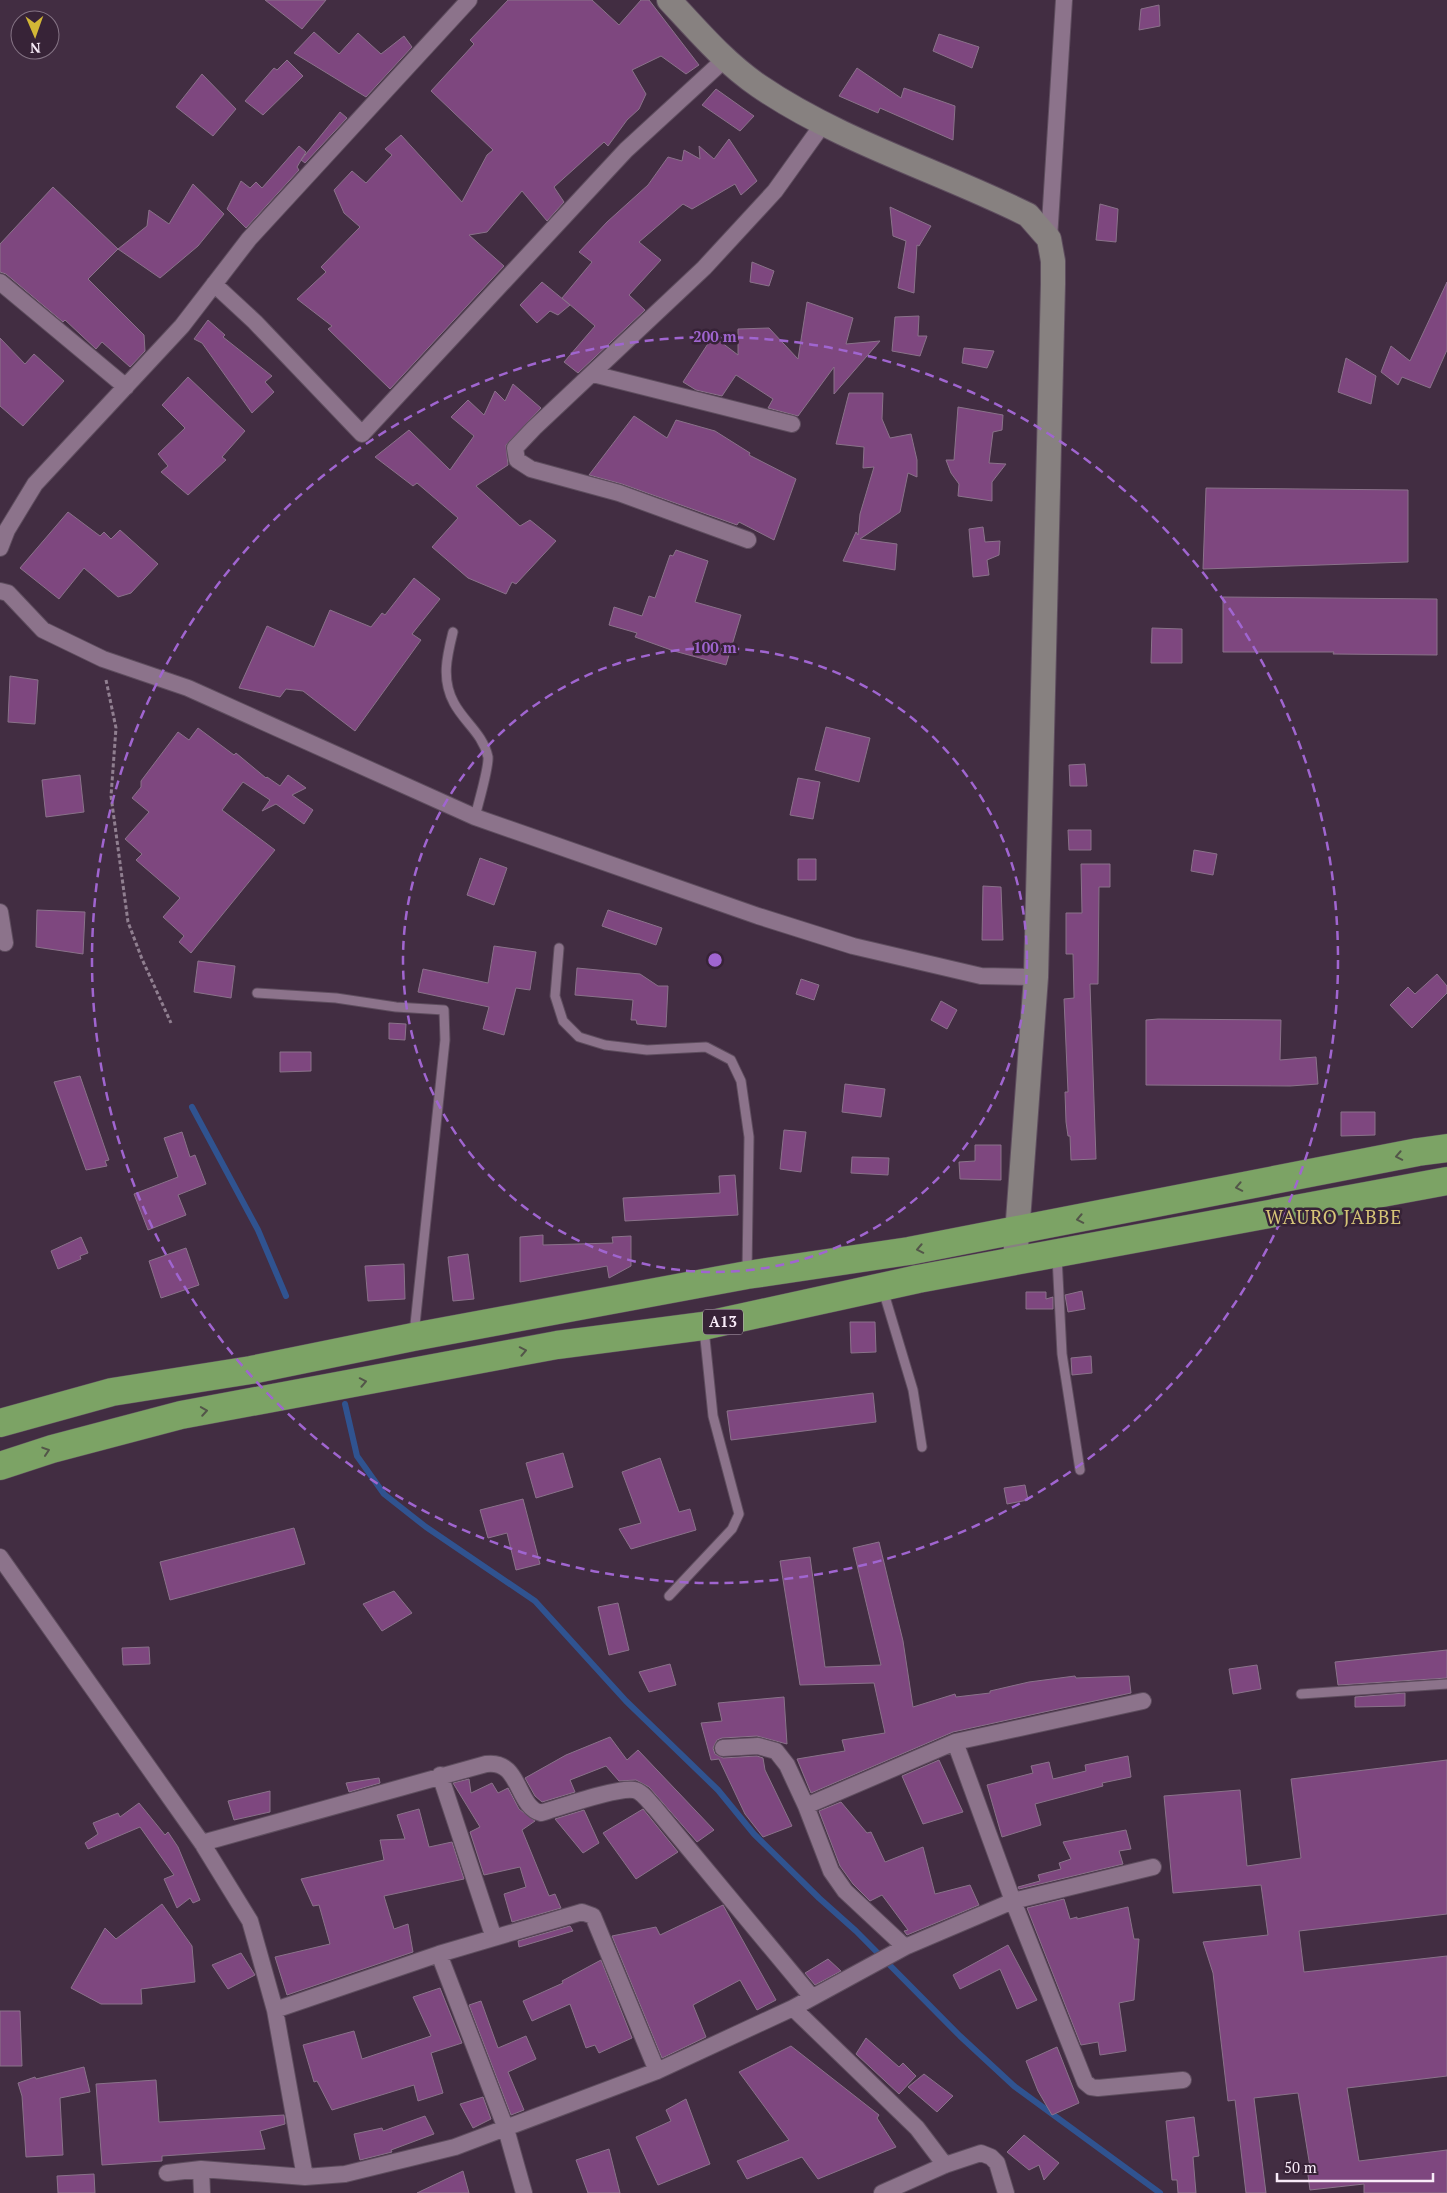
<svg xmlns="http://www.w3.org/2000/svg" width="1447" height="2193" font-family="'PT Serif',serif">
  <rect width="100%" height="100%" fill="#422d42"/>
  <g fill="none" stroke-linecap="round" stroke-linejoin="round">
    <!-- stream -->
    <path stroke="#305390" stroke-width="6" d="M192 1107 258 1230 286 1296
      M345 1404 357 1456 384 1494 426 1527 535 1601 626 1701 718 1790 754 1834 819 1898 856 1931 960 2036 1014 2086 1160 2193"/>
  </g>
  <!-- building -->
  <path fill="#7e477f" stroke="#8a728a" d="M265 0H326L302 29Z
    M508 0H592L619 25 641 0H649L699 65 686 74 661 56 632 70 646 94 639 109 627 120 608 146 604 142 554 187 564 202 547 221 522 191 487 232 469 235 504 266 390 389 328 329 332 326 297 299 326 272 321 267 360 227 344 213 334 190 352 171 366 183 392 155 385 149 401 135 462 202 487 155 493 150 431 91 474 44 470 40Z
    M1159 5 1160 26 1139 30 1141 9Z
    M314 32 339 54 358 33 381 54 404 36 412 47 366 97 294 53Z
    M939 34 979 47 972 68 933 51Z
    M287 60 303 76 263 115 245 101 274 68 277 70Z
    M857 68 901 98 904 88 955 106 953 140 880 108 878 113 839 96Z
    M202 74 236 109 213 136 176 107Z
    M716 89 754 116 740 131 702 105Z
    M340 112 347 118 305 163 301 160Z
    M729 139 757 181 741 195 735 184 692 209 683 204 639 242 661 260 629 295 645 310 578 373 564 362 595 326 562 298 592 262 579 252 607 222 648 185 668 157 682 161 684 150 700 159 699 146 714 159Z
    M299 146 306 152 297 167 299 170 246 228 227 209 241 181 250 188 256 182 262 188Z
    M193 184 224 214 198 246 160 278 118 249 147 226 149 210 169 224Z
    M53 187 118 249 88 279 144 335 145 351 130 367 102 342 96 349 65 320 63 322 6 274 0 272V244Z
    M1100 204 1118 209 1116 242 1096 240Z
    M890 207 931 226 919 246 917 245 914 293 898 288 906 241 893 236Z
    M752 262 774 271 769 286 750 282Z
    M542 282 570 305 558 315 550 311 537 323 520 305Z
    M1447 282V350L1430 388 1402 377 1398 385 1381 372 1391 346 1410 361Z
    M807 302 853 318 846 344 880 341 834 394V367L798 416 768 408 773 399 736 375 722 396 696 390 683 382 713 336 738 355V329L769 328 798 359Z
    M919 316 918 336H927L920 356 892 351 895 317Z
    M208 320 225 335 223 337 272 376 265 382 274 392 252 413 202 343 194 339Z
    M0 338 25 364 34 354 64 381 23 426 0 406Z
    M964 348 994 351 987 368 962 363Z
    M1346 358 1376 376 1371 404 1338 392Z
    M188 377 245 431 222 457 226 460 188 495 161 472 168 466 158 454 185 428 162 405Z
    M513 384 541 408 506 445 508 465 476 486 520 526 530 520 556 541 516 584 512 582 506 594 468 578 432 547 458 518 417 483 413 486 375 457 409 430 450 470 474 436 451 417 468 400 484 415 495 391 505 401Z
    M849 393H883L882 419 890 438 911 434 917 460V477L908 473 900 512 860 539 897 544 895 570 843 561 856 532 858 535 860 514 874 467 863 468 864 447 836 444Z
    M958 407 1003 415 1002 430 993 432 989 463 1006 464 992 482V501L958 496 959 484 951 473 946 460H954Z
    M634 416 667 438 676 420 715 431 750 453 749 455 796 479 774 540 739 522 737 525 622 484 589 475Z
    M1206 488 1408 490V562L1203 569Z
    M68 512 100 536 104 532 111 539 120 530 158 564 131 593 118 597 84 568 59 599 20 568Z
    M983 527 985 542 1000 541 999 555 987 560 989 575 973 577 969 529Z
    M676 550 708 561 695 602 741 615 726 665 674 651 635 637 637 633 609 625 614 607 642 616 649 596 655 598 670 555 673 556Z
    M414 578 440 599 412 634 421 640 355 731 303 691 286 689 280 697 239 688 267 626 314 647 330 610 371 627 382 613 385 615Z
    M1223 597 1437 599V655L1333 654 1334 652H1223Z
    M1152 628 1182 629V663H1151Z
    M10 676 38 680 35 724 8 722Z
    M826 727 870 738 859 782 815 770Z
    M198 728 234 755 236 753 266 778 267 777 280 786 288 775 306 788 292 795 313 810 304 824 276 804 262 811 270 800 243 782 222 810 275 850 191 953 179 942 184 936 163 917 180 898 136 860 142 854 125 839 149 812 132 798 141 787V781L178 732 189 740Z
    M1085 764 1087 786H1070L1069 765Z
    M80 775 84 812 46 817 42 780Z
    M798 778 820 782 813 819 790 815Z
    M1068 830H1091V850H1069Z
    M1194 850 1217 854 1213 875 1191 871Z
    M480 858 507 868 494 905 467 895Z
    M798 859H816V880H798Z
    M1081 864H1110V887H1099L1098 984H1090L1096 1159 1071 1160 1070 1136H1068L1066 1122 1065 1092H1068L1064 999 1074 998 1073 954H1066V913H1082Z
    M983 886 1001 887 1003 940H982Z
    M37 910 85 912 83 954 36 947Z
    M608 910 662 928 656 945 602 926Z
    M494 946 536 952 530 990 516 988 504 1035 483 1029 489 1007 418 992 423 969 488 983Z
    M198 961 235 966 231 998 194 992Z
    M577 968 640 974 658 986H668L666 1027 637 1024 636 1020H631L633 1000 575 995Z
    M1437 974 1447 986V993L1412 1028 1390 1005 1408 987 1415 994Z
    M801 979 819 985 814 1000 796 994Z
    M941 1001 957 1010 947 1029 931 1020Z
    M1158 1019 1281 1020 1280 1060 1316 1057 1318 1084 1290 1086 1146 1085V1020Z
    M389 1023 406 1024 405 1040 389 1039Z
    M280 1052H311V1071L280 1072Z
    M80 1076 109 1160 105 1161 107 1166 86 1170 54 1082Z
    M845 1084 885 1089 881 1117 842 1112Z
    M1341 1112H1375V1135L1341 1136Z
    M784 1130 806 1132 801 1172 780 1169Z
    M182 1132 190 1157 195 1155 206 1184 178 1195 186 1215 148 1230 134 1194 178 1177 164 1138Z
    M975 1145H1001V1180L960 1179 959 1162 975 1161Z
    M852 1157 889 1158 888 1175 851 1173Z
    M735 1175 738 1215 625 1221 623 1198 720 1193 719 1176Z
    M543 1235V1245L613 1243 612 1237 631 1236V1266L609 1278 607 1266 520 1282V1237Z
    M81 1237 88 1253 80 1256 81 1259 58 1269 51 1251Z
    M186 1248 199 1285 161 1298 149 1261Z
    M468 1254 474 1299 453 1301 448 1257Z
    M404 1264 405 1299 368 1301 365 1266Z
    M1082 1291 1085 1309 1068 1312 1065 1295Z
    M1026 1292H1046V1299L1053 1297V1309H1026Z
    M850 1322H875L876 1352 851 1353Z
    M1091 1356 1092 1373 1072 1375 1071 1358Z
    M873 1393 876 1422 731 1440 727 1411Z
    M563 1453 573 1487 536 1498 526 1463Z
    M660 1458 679 1512 690 1509 696 1530 631 1549 619 1529 641 1523 622 1472Z
    M1025 1485 1028 1500 1007 1504 1004 1488Z
    M523 1499 540 1564 516 1570 507 1533 488 1538 480 1510Z
    M294 1528 305 1564 170 1600 160 1562Z
    M879 1542 903 1641 913 1707 955 1694 956 1697 990 1693V1691L1029 1682 1075 1676 1076 1678 1129 1676 1131 1693 953 1732 811 1793 797 1759 845 1751 842 1740 885 1733 874 1683 800 1685 780 1561 810 1557 825 1667 881 1665 853 1548Z
    M394 1591 412 1613 382 1631 363 1604Z
    M618 1603 629 1650 609 1655 598 1607Z
    M149 1647 150 1664 123 1665 122 1648Z
    M1447 1650V1678L1338 1685 1335 1662Z
    M670 1664 676 1685 649 1692 639 1672Z
    M1257 1665 1261 1689 1233 1694 1229 1669Z
    M1405 1693V1706L1355 1707V1697Z
    M784 1697 787 1744 757 1736 722 1738 717 1740 713 1748 715 1754 723 1758 757 1756 763 1758 765 1770 792 1826 763 1837 745 1814 719 1759 711 1760 701 1723 722 1721 718 1703Z
    M610 1737 627 1760 638 1750 714 1830 697 1842 649 1787 636 1780 619 1781 606 1766 570 1780 575 1792 542 1802 535 1796 525 1778 566 1755Z
    M1128 1756 1131 1777 1102 1783 1103 1786 1035 1804 1041 1825 1002 1837 987 1785 1033 1773 1031 1766 1049 1762 1053 1779 1086 1771 1085 1765Z
    M939 1760 963 1812 923 1824 902 1776Z
    M1447 1760V1914L1299 1931 1304 1972 1447 1956V2076L1347 2088 1359 2161 1447 2150V2193H1364V2184L1310 2190 1307 2168 1310 2167 1298 2093 1254 2098 1266 2193H1246L1235 2100 1228 2101 1213 1973 1203 1942 1268 1935 1261 1885 1173 1893 1164 1796 1240 1790 1247 1866 1301 1858 1291 1779Z
    M379 1778 380 1783 349 1792 346 1783Z
    M469 1779 471 1793 492 1783 498 1793 508 1788 519 1809 535 1821 522 1830 549 1896 555 1894 561 1908 512 1922 504 1894 526 1887 520 1867 484 1875 470 1832 480 1827 453 1783Z
    M270 1791V1812L234 1820 228 1801Z
    M841 1802 867 1833 871 1832 885 1862 923 1847 935 1894 970 1885 979 1905 907 1935 904 1931 908 1930 882 1895 870 1901 853 1884 840 1866 819 1811Z
    M139 1803 165 1835 168 1832 178 1847 200 1900 193 1903 190 1898 177 1908 164 1879 174 1875 140 1827 88 1849 85 1843 98 1834 93 1823 118 1813 120 1817Z
    M419 1809 429 1847 452 1842 464 1879 384 1896 394 1929 408 1924 413 1952 287 1995 275 1957 330 1944 319 1905 313 1906 301 1879 384 1860 380 1840 405 1839 397 1815Z
    M643 1809 678 1852 636 1879 603 1833Z
    M584 1810 599 1843 583 1853 555 1819Z
    M1126 1830 1131 1849 1119 1851 1123 1864 1019 1889 1018 1887 1040 1881 1038 1875 1061 1869 1059 1863 1071 1859 1063 1842Z
    M1064 1899 1070 1919 1077 1917V1919L1128 1907 1134 1939H1139L1134 2000 1119 2003 1126 2051 1100 2055 1098 2042 1081 2045 1027 1908Z
    M162 1904 192 1946 195 1982 141 1989 142 2004H101L71 1988 105 1928 116 1939Z
    M723 1905 776 2000 757 2010 740 1980 693 2005 706 2037 662 2058 612 1936 656 1927 660 1935Z
    M570 1926 573 1931 519 1947 518 1941Z
    M1008 1945 1037 2000 1017 2009 1000 1969 960 1989 953 1975Z
    M241 1953 255 1975 228 1989 212 1965Z
    M828 1959 841 1971 815 1985 805 1973Z
    M601 1960 632 2038 599 2053 595 2045 586 2048 570 2004 532 2021 523 2001 563 1983 562 1981Z
    M440 1988 462 2043 431 2053 443 2093 418 2101 414 2085 332 2110 317 2081 314 2082 303 2045 354 2031 362 2059 431 2036 413 1997Z
    M481 2001 498 2048 526 2036 536 2059 508 2072 524 2110 511 2115 469 2005Z
    M0 2011H20L22 2066H0Z
    M866 2038 899 2067 903 2063 916 2076 899 2094 856 2054Z
    M791 2046 879 2115 877 2118 896 2147 818 2179 802 2157 747 2179 737 2161 789 2140 739 2072Z
    M1057 2047 1079 2103 1052 2115 1038 2091 1026 2061Z
    M84 2067 90 2092 60 2098 63 2155 26 2157 22 2096 18 2083 35 2077 36 2079Z
    M924 2074 953 2096 937 2112 908 2087Z
    M156 2080 159 2122 284 2115 285 2124 260 2131 265 2149 162 2156V2161L102 2165 96 2084Z
    M483 2097 491 2119 473 2128 460 2104Z
    M686 2099 710 2164 658 2185 636 2137 671 2121 666 2110Z
    M425 2116 434 2134 391 2150 392 2152 360 2160 354 2134 382 2128 383 2131Z
    M1194 2117 1199 2156 1193 2157 1196 2193H1178L1177 2180H1172L1166 2121Z
    M1024 2135 1059 2163 1044 2180 1039 2165 1029 2170 1007 2152Z
    M609 2149 620 2193H588L576 2160Z
    M463 2171 469 2193H417Z
    M94 2174 95 2193H58L57 2176Z"/>
  <g fill="none" stroke-linecap="round" stroke-linejoin="round">
    <!-- lane casing -->
    <g stroke="#5e4d5e" stroke-width="11">
      <path id="lane" d="M453 632C447 656 441 679 454 703 464 722 483 734 488 757 489 768 478 804 475 817
        M559 948 555 996 563 1021 579 1037 605 1045 647 1050 706 1047 731 1060 741 1081 749 1137 747 1272
        M257 993 336 998 396 1007 444 1010 445 1040 414 1334
        M1057 1257 1062 1354 1080 1470
        M883 1290 913 1390 922 1447
        M669 1596 732 1529 739 1514 713 1416 704 1329
        M1301 1694 1447 1684"/>
    </g>
    <!-- street casing -->
    <g stroke="#5e4d5e" stroke-width="18">
      <path id="street" d="M1049 239 1064 0
        M0 282 126 387
        M214 284 255 322 362 434 626 150 725 59
        M593 374 792 424
        M748 540 619 493 531 469 517 460 515 448 534 428 704 268 775 191 823 124
        M0 548 7 530 35 484 182 326 249 239 469 0
        M0 591 8 593 43 630 103 659 188 688 475 817 758 916 853 946 981 976 1036 977
        M0 912 5 943
        M0 1557 202 1843 250 1921 275 2010 305 2177
        M955 1742 1013 1901 1085 2082 1091 2087 1098 2088 1183 2080
        M723 1748 758 1746 776 1751 787 1765 806 1806 831 1871 845 1891 905 1947
        M440 1775 494 1938
        M806 1806 955 1742 1143 1701
        M202 1843 486 1764C521 1759 516 1807 541 1813 561 1807 617 1787 634 1790 642 1791 649 1802 655 1808L811 1996
        M439 1954 506 2129 524 2193
        M793 2008 917 2128 945 2165
        M275 2010 439 1954 582 1912 593 1916 657 2071
        M201 2169 202 2193
        M167 2173 201 2169 305 2177 345 2174 455 2147 657 2071 793 2008 905 1947 1013 1901 1153 1867
        M882 2193 945 2165 981 2153 991 2157 997 2163 1006 2193"/>
    </g>
    <!-- secondary casing -->
    <g stroke="#5e4d5e" stroke-width="26">
      <path id="secondary" d="M669 0C697 30 725 63 759 86 841 142 940 171 1028 215L1049 239 1053 261V284L1036 977 1015 1261"/>
    </g>
    <!-- highway casing -->
    <g stroke="#5e4d5e" stroke-width="29">
      <path id="highway" d="M0 1423 112 1392 251 1370 413 1337 747 1275 909 1251 1418 1152 1447 1148
        M0 1466 52 1449 181 1415 557 1345 703 1326 918 1279 1447 1181"/>
    </g>
    <!-- path -->
    <path stroke="#907f90" stroke-width="3" stroke-dasharray="4 2.5" stroke-linecap="butt" d="M106 680 116 728 111 796 128 922 142 959 171 1023"/>
    <!-- lane -->
    <use href="#lane" stroke="#8c738b" stroke-width="9"/>
    <!-- street -->
    <use href="#street" stroke="#8c738b" stroke-width="16"/>
    <!-- secondary -->
    <use href="#secondary" stroke="#878180" stroke-width="24"/>
    <!-- highway -->
    <use href="#highway" stroke="#7ca365" stroke-width="28"/>
  </g>
  <!-- one-way arrows -->
  <defs><path id="oneway-chevron" d="M-2-3.5L2.5 0L-2 3.5" fill="none" stroke-width="1.6" stroke-linecap="round" stroke-linejoin="round" transform="scale(1.25)"/></defs>
  <g stroke="#535649">
    <use href="#oneway-chevron" transform="translate(1399 1156) rotate(169)"/>
    <use href="#oneway-chevron" transform="translate(1239 1187) rotate(169)"/>
    <use href="#oneway-chevron" transform="translate(1080 1219) rotate(169)"/>
    <use href="#oneway-chevron" transform="translate(920 1249) rotate(169)"/>
    <use href="#oneway-chevron" transform="translate(523 1351) rotate(-11)"/>
    <use href="#oneway-chevron" transform="translate(363 1382) rotate(-11)"/>
    <use href="#oneway-chevron" transform="translate(204 1411) rotate(-9)"/>
    <use href="#oneway-chevron" transform="translate(46 1451) rotate(-18)"/>
  </g>
  <!-- distance rings -->
  <g fill="none" stroke="#a065d0" stroke-width="2.5" stroke-dasharray="9 6">
    <circle cx="715" cy="960" r="312"/>
    <circle cx="715" cy="960" r="623"/>
  </g>
  <g text-anchor="middle" stroke-width="5" stroke-linejoin="round" paint-order="stroke">
    <!-- shield labels -->
    <rect fill="#372337" stroke="#beafbe" stroke-width="1" x="703" y="1309.5" width="40" height="25" rx="4"/>
    <g font-size="15" font-weight="bold" fill="#f8ebf8">
      <text x="723" y="1327">A13</text>
    </g>
    <!-- quarter labels -->
    <g font-size="19" letter-spacing="1" fill="#d6c477" stroke="#372337">
      <text x="1334" y="1224">WAURO JABBE</text>
    </g>
  </g>
  <circle cx="715" cy="960" r="8" fill="#a065d0" stroke="#372337" stroke-width="2.5"/>
  <g font-size="15" text-anchor="middle" font-weight="bold" fill="#a065d0" stroke="#372337" stroke-width="5" stroke-linejoin="round" paint-order="stroke">
    <text x="715" y="342">200 m</text>
    <text x="715" y="653">100 m</text>
  </g>
  <!-- north arrow -->
  <g transform="translate(35 35) rotate(178)"><circle r="24" fill="#372337" stroke="#847384"/>
  <path d="M0-4L9 19L0 12L-9 19Z" fill="#d2b736"/>
  <text y="-8" font-size="14" font-weight="bold" text-anchor="middle" fill="#f8ebf8">N</text>
  </g>
  <!-- scale -->
  <path d="M1277 2173v8h156v-8" fill="none" stroke="#f8ebf8" stroke-width="2.5"/>
  <text x="1284" y="2173" font-size="15" fill="#f8ebf8" stroke="#372337" stroke-width="4" paint-order="stroke">50 m</text>
</svg>
